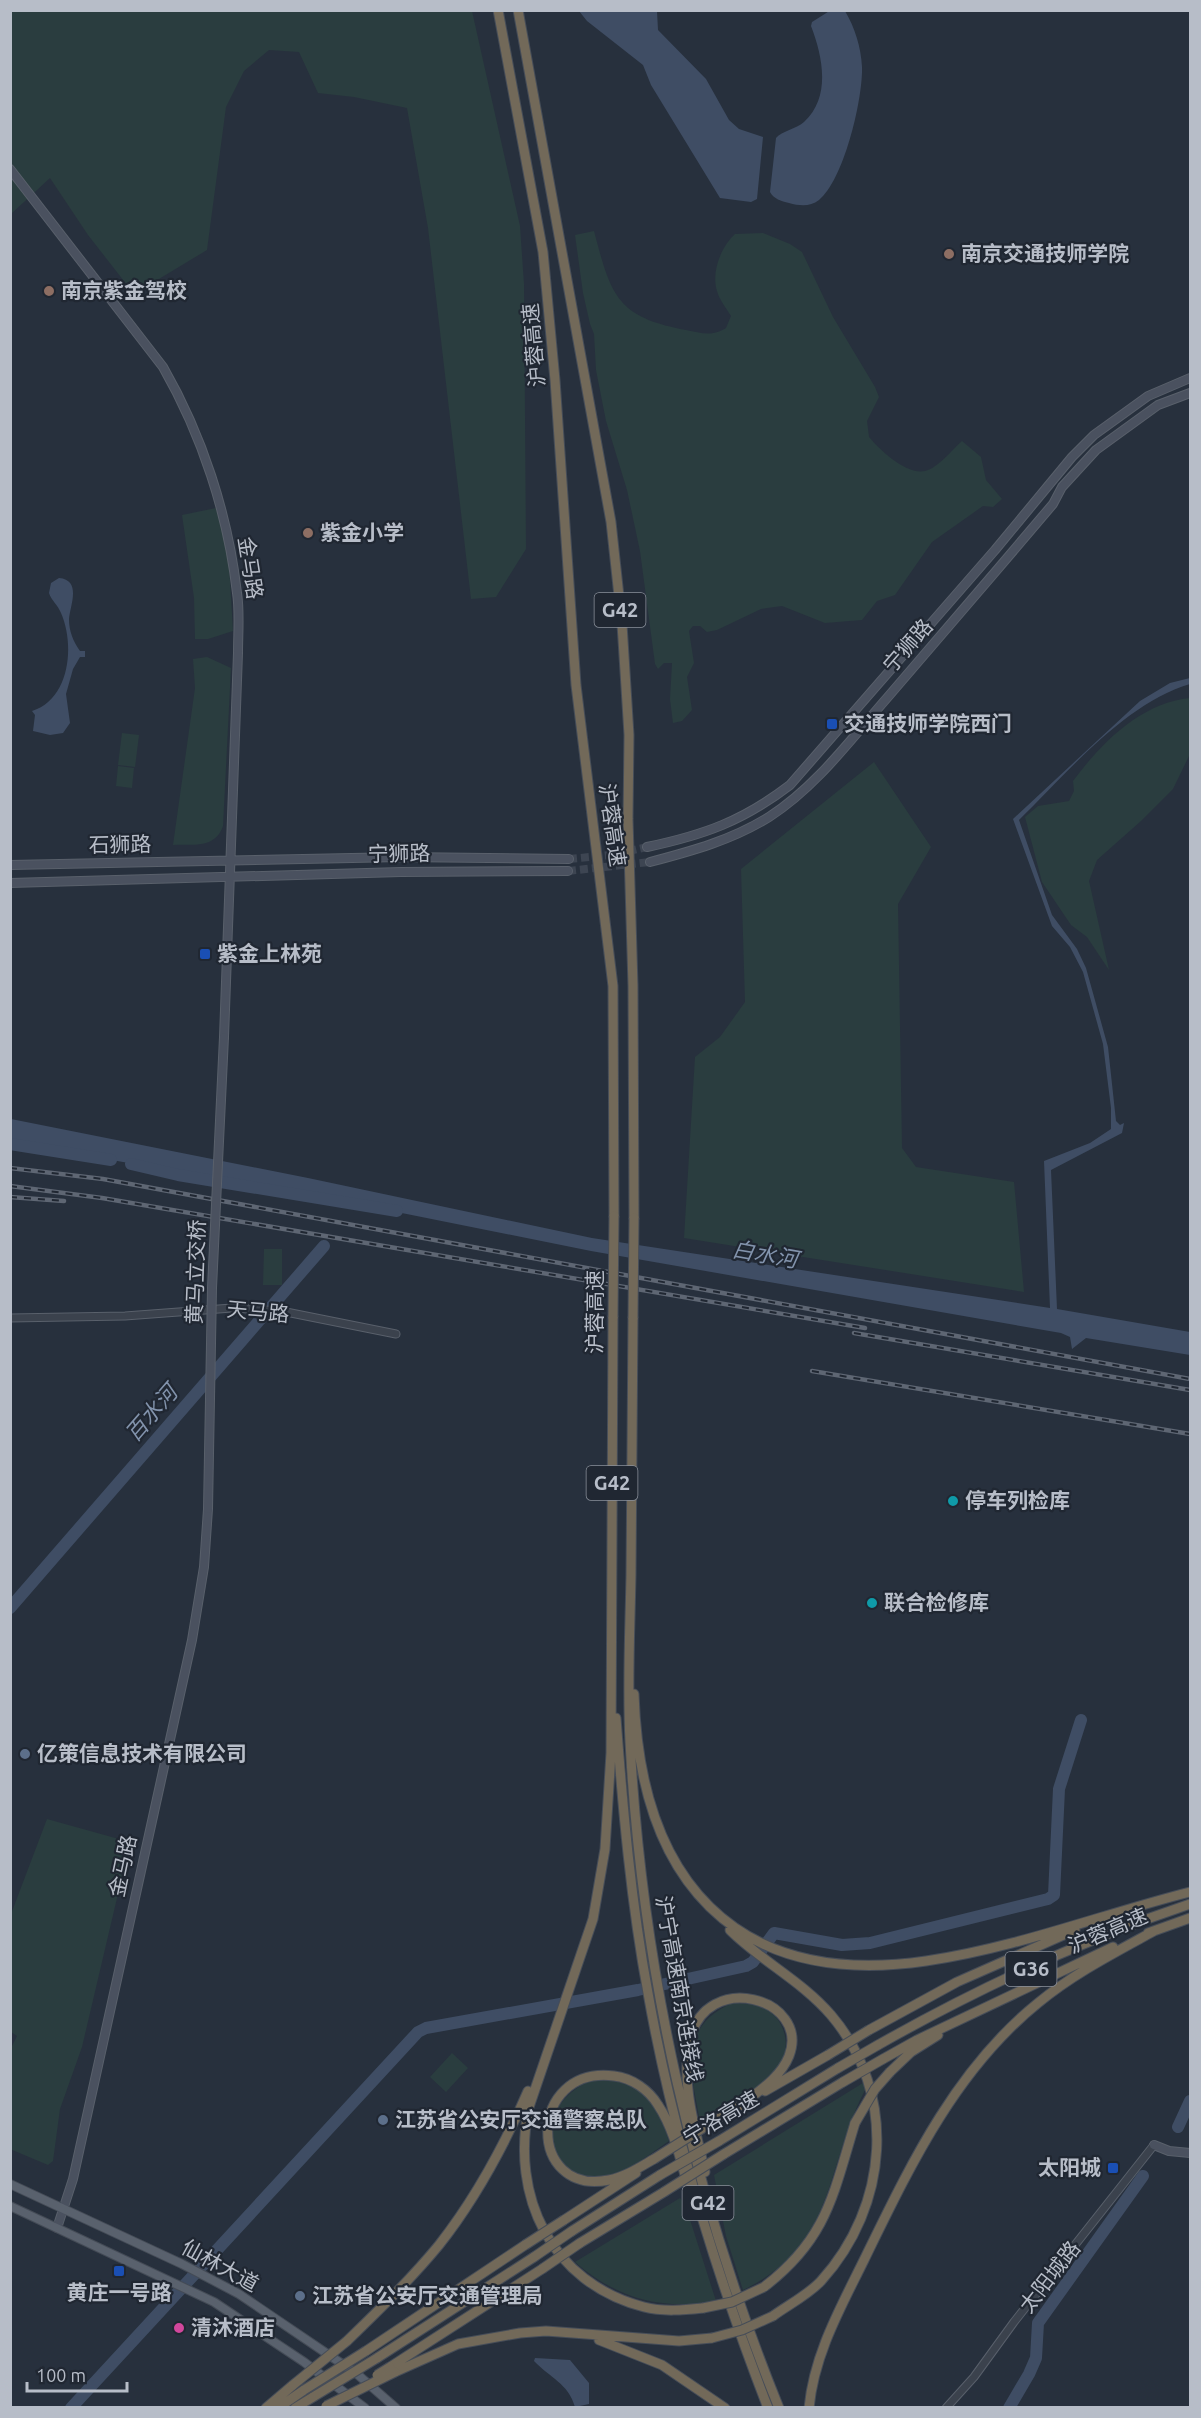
<svg xmlns="http://www.w3.org/2000/svg" width="1201" height="2418" font-family="Ubuntu,'Noto Sans SC',sans-serif">
  <rect width="100%" height="100%" fill="#27303d"/>
  <!-- green -->
  <path fill="#2a3d3f" d="M11 11H472L520 226 524 284 526 549 496 597 471 599 428 228 407 108 354 97 318 93 299 52 269 50 244 71 226 107 207 250 134 294 88 235 50 178 11 214Z
    M594 231C611 295 616 317 686 330 701 333 712 337 726 328L731 316C726 308 719 299 717 291 711 272 721 247 735 234L763 233 790 244 802 252 833 317 875 387 879 397 867 421 869 437C880 450 906 475 925 471 938 468 952 450 962 441L981 457 986 480 1002 499 993 507 983 506 932 542 895 595 877 601 862 620 825 623 782 606 761 609 717 630 707 632 700 626H693L689 631 694 663 687 677 692 710 682 721 673 723 670 699 672 663H664L658 669 655 664 640 551 627 490 606 421 596 370 594 334 590 324 583 293 575 235Z
    M216 508 228 547 233 631 208 639H195L194 598 182 515Z
    M207 657 231 668 223 826C215 849 193 844 173 845L195 688 193 659Z
    M1190 698V754L1173 789 1141 821 1097 860 1089 881 1109 970 1087 937 1071 925 1042 882 1025 817 1038 806 1069 801 1074 791 1073 781C1102 742 1141 703 1190 698Z
    M122 733 139 735 135 767 118 765Z
    M874 762 931 847 898 904 902 1148 916 1167 1014 1182 1024 1292 684 1238 695 1057 720 1037 745 1002 741 869Z
    M118 766 134 768 132 788 116 786Z
    M264 1249H282V1285H263Z
    M47 1819 126 1841 129 1847 82 2047 60 2109 53 2161 48 2165 10 2149 11 2048 17 2036 11 2032V1914Z
    M732 2003C749 2003 771 2006 780 2023 807 2073 733 2101 700 2121 691 2072 677 2028 732 2003Z
    M452 2053 468 2068 446 2092 430 2077Z
    M595 2079C643 2082 654 2097 669 2141 651 2153 630 2171 608 2176 545 2189 525 2105 595 2079Z
    M863 2083 866 2088C824 2168 837 2245 743 2290L726 2236 714 2175Z
    M680 2198 685 2204 716 2301C662 2311 616 2298 575 2262Z"/>
  <!-- water -->
  <path fill="#3f4d64" d="M831 10 845 11C855 28 861 47 862 67 863 99 844 180 819 200 810 207 800 206 789 203 781 201 774 199 770 192L776 138C782 131 796 129 804 122 831 97 823 57 811 26L812 22Z
    M579 11H657L658 30 706 79 729 120 739 129 763 137 757 199 751 202 720 198 651 85 643 65 587 21Z
    M59 578C82 580 70 606 69 619 69 631 73 641 80 651H85V657H80L73 669 66 694 70 723 63 733 50 735 33 731 35 715 32 711C70 699 75 645 61 613 58 605 51 600 49 593L51 583Z
    M1190 678V684C1125 703 1067 773 1019 820L1052 915 1077 949 1086 968 1108 1047 1116 1121 1120 1125 1124 1123 1122 1133 1051 1170 1057 1309 1190 1332V1355L1086 1338 1072 1349 1070 1337 1061 1333 591 1251 342 1201 11 1142V1119L308 1178 592 1238 1050 1308 1044 1161 1090 1143 1111 1129V1108L1103 1044 1083 972 1070 947 1052 926 1013 819 1140 701 1170 683Z
    M535 2358 570 2360 589 2383V2404L575 2407C568 2383 550 2378 534 2361Z"/>
  <g fill="none" stroke-linecap="round" stroke-linejoin="round">
    <!-- river -->
    <path stroke="#3f4d64" stroke-width="12" d="M10 1144 111 1160
      M131 1164 178 1175 397 1211
      M10 1608 324 1246
      M1178 2127 1190 2101
      M71 2408 418 2032 426 2028 638 1990 746 1966 753 1962 774 1933 842 1945 870 1943 1048 1899 1054 1895 1059 1789 1081 1720
      M1009 2408 1029 2374 1036 2358 1038 2323 1143 2176"/>
    <!-- secondary-tunnel -->
    <path stroke="#3d4552" stroke-width="8" stroke-dasharray="8 4" stroke-linecap="butt" d="M569 859 611 855 647 847
      M568 871 650 862"/>
    <!-- tertiary casing -->
    <g stroke="#59606b" stroke-width="9">
      <path id="tertiary" d="M10 1318 125 1316 232 1308 281 1311 396 1334
        M946 2408 974 2377 1014 2322 1154 2145"/>
    </g>
    <!-- secondary casing -->
    <g stroke="#59606b" stroke-width="10">
      <path id="secondary" d="M10 169 163 367C202 435 228 514 237 593 240 612 238 633 238 653L224 1037
        M647 847C704 835 743 821 790 785L995 550 1072 457 1094 435 1148 396 1190 378
        M650 862C692 851 732 840 769 817 816 787 851 739 887 698 943 633 998 569 1053 504L1062 487 1096 450 1158 405 1190 393
        M10 865 401 857 569 859
        M10 883 401 872 568 871
        M1154 2145 1169 2151 1190 2153
        M57 2228 73 2179 192 1640 204 1567 208 1509"/>
    </g>
    <!-- primary casing -->
    <g stroke="#444b56" stroke-width="10">
      <path id="primary" d="M10 2184 182 2264 239 2294 357 2374 396 2408
        M10 2206 214 2302 304 2362 365 2408"/>
    </g>
    <!-- motorway casing -->
    <g stroke="#464d58" stroke-width="11">
      <path id="motorway" d="M498 10 543 252 555 380 576 685 613 986 614 1216
        M518 10 611 522 622 624 629 735 628 819 633 986 634 1218
        M613 1317 611 1753 605 1849 593 1919 529 2107C510 2196 551 2283 644 2307 663 2312 684 2310 703 2308
        M633 1318C632 1404 632 1489 631 1575 630 1631 627 1686 630 1742 642 1970 693 2196 779 2408
        M634 1694C640 1878 733 1989 926 1961 1016 1948 1103 1914 1190 1892
        M616 1718C623 1810 631 1902 648 1993 673 2134 716 2274 768 2408
        M730 1930C761 1961 802 1981 831 2015 898 2094 889 2206 821 2281 808 2295 788 2305 773 2316
        M1148 1933 1190 1918
        M869 2030 957 1982 1075 1930
        M878 2045C977 1989 1082 1940 1190 1904
        M883 2059 917 2040 1113 1947
        M890 2072 911 2052 938 2035
        M765 2091 828 2055
        M714 2121 751 2099
        M719 2141 838 2068
        M724 2154 843 2082
        M654 2159C640 2167 625 2177 609 2180 526 2197 527 2065 614 2076 632 2078 649 2090 658 2105 676 2132 682 2168 692 2199
        M705 2172C696 2131 680 2083 690 2040 705 1969 811 1998 789 2056 781 2076 762 2089 745 2102
        M564 2220 636 2173
        M572 2231 660 2175
        M580 2243 664 2192
        M764 2287C827 2239 833 2195 855 2123
        M599 2340 662 2365 725 2408
        M347 2341C379 2310 411 2279 439 2245 476 2198 504 2146 528 2091
        M366 2351 525 2245
        M377 2358 534 2257
        M390 2367 542 2269
        M395 2372 458 2344 520 2333 546 2331 679 2341 712 2338
        M266 2408 293 2385
        M278 2408 304 2390
        M295 2408 313 2397
        M809 2408C814 2354 841 2307 864 2260 910 2166 955 2070 1038 2003 1073 1974 1114 1953 1154 1931"/>
    </g>
    <!-- tertiary -->
    <use href="#tertiary" stroke="#3b424d" stroke-width="7"/>
    <!-- secondary -->
    <use href="#secondary" stroke="#4a515f" stroke-width="8"/>
    <!-- primary -->
    <use href="#primary" stroke="#59616d" stroke-width="8"/>
    <!-- motorway -->
    <use href="#motorway" stroke="#726959" stroke-width="9"/>
    <!-- rail casing -->
    <g stroke="#5e6673" stroke-width="4.5">
      <path id="rail" d="M10 1168 103 1179 1190 1379
        M10 1186 102 1198 865 1328
        M10 1197 64 1201
        M854 1333 1190 1390
        M812 1371 1190 1434"/>
    </g>
    <!-- rail -->
    <use href="#rail" stroke="#202732" stroke-width="2" stroke-dasharray="7" stroke-linecap="butt"/>
    <!-- secondary-bridge casing -->
    <g stroke="#59606b" stroke-width="10" stroke-linecap="butt">
      <path id="secondary-bridge" d="M208 1509 212 1288 224 1037"/>
    </g>
    <!-- motorway-bridge casing -->
    <g stroke="#464d58" stroke-width="11" stroke-linecap="butt">
      <path id="motorway-bridge" d="M613 1317 614 1216
        M633 1318 634 1218
        M828 2055 869 2030
        M838 2068 878 2045
        M843 2082 883 2059
        M855 2123 875 2089 890 2072
        M654 2159 714 2121
        M660 2175 719 2141
        M664 2192 724 2154
        M525 2245 564 2220
        M534 2257 572 2231
        M542 2269 580 2243
        M703 2308 732 2302 764 2287
        M712 2338 742 2330 773 2316
        M377 2375 390 2367
        M293 2385 347 2341
        M304 2390 366 2351
        M313 2397 377 2358
        M326 2406 395 2372"/>
    </g>
    <!-- secondary-bridge -->
    <use href="#secondary-bridge" stroke="#4a515f" stroke-width="8"/>
    <!-- motorway-bridge -->
    <use href="#motorway-bridge" stroke="#726959" stroke-width="9"/>
  </g>
  <!-- markers -->
  <g fill="#8d6e63" stroke="#202732" stroke-width="2">
    <circle cx="949" cy="254" r="6"/>
    <circle cx="49" cy="291" r="6"/>
    <circle cx="308" cy="533" r="6"/>
  </g>
  <g fill="#1a4fb4" stroke="#202732" stroke-width="2">
    <rect x="826" y="718" width="12" height="12" rx="3"/>
    <rect x="199" y="948" width="12" height="12" rx="3"/>
    <rect x="1107" y="2162" width="12" height="12" rx="3"/>
    <rect x="113" y="2265" width="12" height="12" rx="3"/>
  </g>
  <g fill="#0f9aa8" stroke="#202732" stroke-width="2">
    <circle cx="953" cy="1501" r="6"/>
    <circle cx="872" cy="1603" r="6"/>
  </g>
  <g fill="#5c6f8a" stroke="#202732" stroke-width="2">
    <circle cx="25" cy="1754" r="6"/>
    <circle cx="383" cy="2120" r="6"/>
    <circle cx="300" cy="2296" r="6"/>
  </g>
  <circle fill="#d1479c" stroke="#202732" stroke-width="2" cx="179" cy="2328" r="6"/>
  <g text-anchor="middle" stroke-width="4.5" stroke-linejoin="round" paint-order="stroke">
    <!-- shield labels -->
    <g fill="#202732" stroke="#8a909b" stroke-width="1.5">
      <rect x="594.5" y="593" width="51" height="34" rx="4.5"/>
      <rect x="586.5" y="1466" width="51" height="34" rx="4.5"/>
      <rect x="1005.5" y="1952" width="51" height="34" rx="4.5"/>
      <rect x="682.5" y="2186" width="51" height="34" rx="4.5"/>
    </g>
    <g font-size="20" font-weight="bold" fill="#b7bdc8">
      <text x="620" y="617">G42</text>
      <text x="612" y="1490">G42</text>
      <text x="1031" y="1976">G36</text>
      <text x="708" y="2210">G42</text>
    </g>
    <!-- poi labels -->
    <g font-size="21" font-weight="bold" fill="#b7bdc8" stroke="#202732" text-anchor="start">
      <text x="961" y="261">南京交通技师学院</text>
      <text x="61" y="298">南京紫金驾校</text>
      <text x="320" y="540">紫金小学</text>
      <text x="844" y="731">交通技师学院西门</text>
      <text x="217" y="961">紫金上林苑</text>
      <text x="965" y="1508">停车列检库</text>
      <text x="884" y="1610">联合检修库</text>
      <text x="37" y="1761">亿策信息技术有限公司</text>
      <text x="395" y="2127">江苏省公安厅交通警察总队</text>
      <text x="1101" y="2175" text-anchor="end">太阳城</text>
      <text x="119" y="2300" text-anchor="middle">黄庄一号路</text>
      <text x="312" y="2303">江苏省公安厅交通管理局</text>
      <text x="191" y="2335">清沐酒店</text>
    </g>
    <!-- street labels -->
    <g font-size="21" fill="#b7bdc8" stroke="#202732">
      <text transform="translate(534 345) rotate(-95)" y="7">沪蓉高速</text>
      <text transform="translate(250 568) rotate(81)" y="7">金马路</text>
      <text transform="translate(908 646) rotate(-49)" y="7">宁狮路</text>
      <text transform="translate(612 825) rotate(82)" y="7">沪蓉高速</text>
      <text transform="translate(120 845) rotate(-1)" y="7">石狮路</text>
      <text transform="translate(399 854) rotate(-1)" y="7">宁狮路</text>
      <text transform="translate(196 1272) rotate(-88)" y="7">黄马立交桥</text>
      <text transform="translate(258 1312) rotate(5)" y="7">天马路</text>
      <text transform="translate(595 1312) rotate(-90)" y="7">沪蓉高速</text>
      <text transform="translate(123 1866) rotate(-78)" y="7">金马路</text>
      <text transform="translate(1108 1931) rotate(-23)" y="7">沪蓉高速</text>
      <text transform="translate(679 1989) rotate(80)" y="7">沪宁高速南京连接线</text>
      <text transform="translate(721 2118) rotate(-31)" y="7">宁洛高速</text>
      <text transform="translate(220 2266) rotate(29)" y="7">仙林大道</text>
      <text transform="translate(1050 2277) rotate(-52)" y="7">太阳城路</text>
    </g>
    <!-- water labels -->
    <g font-size="22" font-style="italic" fill="#8293ac" stroke="#202732">
      <text transform="translate(765 1254) rotate(10)" y="8">白水河</text>
      <text transform="translate(151 1413) rotate(-49)" y="8">百水河</text>
    </g>
  </g>
  <!-- border -->
  <rect width="1201" height="2418" fill="none" stroke="#b7bdc8" stroke-width="24"/>
  <!-- scale -->
  <path d="M27 2382v9h100v-9" fill="none" stroke="#b7bdc8" stroke-width="3"/>
  <text x="36" y="2382" font-size="18" fill="#b7bdc8" stroke="#202732" stroke-width="4.5" paint-order="stroke">100 m</text>
</svg>
